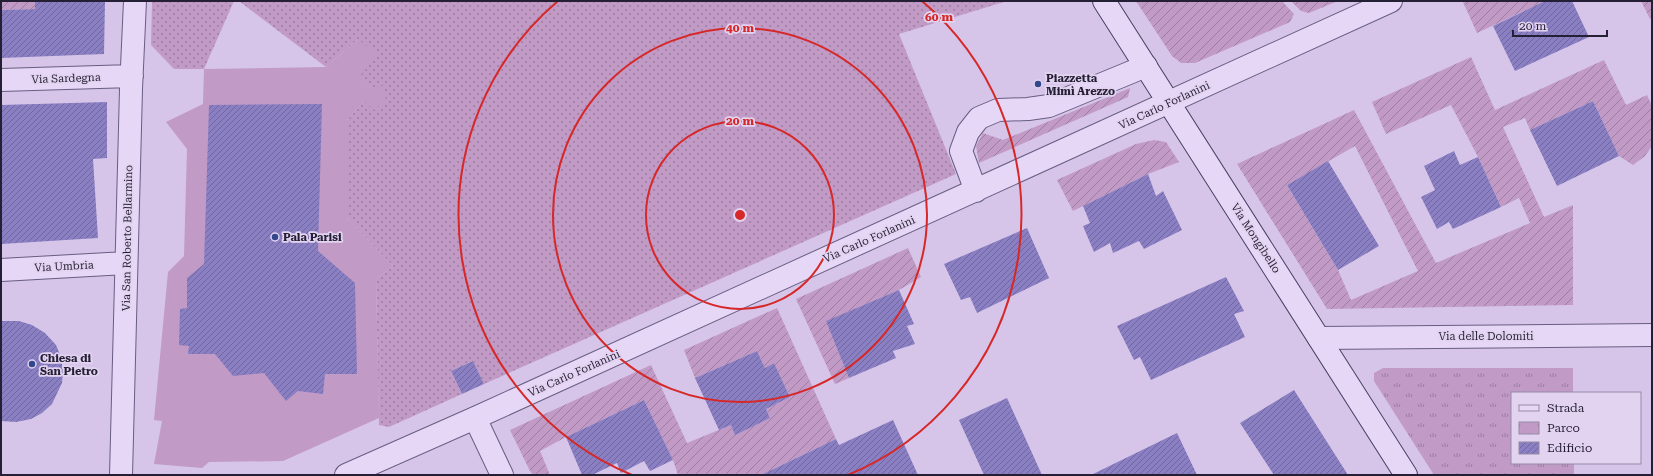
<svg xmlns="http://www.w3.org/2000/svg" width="1653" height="476" font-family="'Roboto Serif',serif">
  <defs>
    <pattern id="grass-dots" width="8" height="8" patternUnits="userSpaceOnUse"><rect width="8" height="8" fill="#c19ac6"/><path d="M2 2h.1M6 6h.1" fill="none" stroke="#9d7da2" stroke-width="1.8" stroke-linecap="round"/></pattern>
    <pattern id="park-tufts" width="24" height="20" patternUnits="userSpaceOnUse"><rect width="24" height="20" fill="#c19ac6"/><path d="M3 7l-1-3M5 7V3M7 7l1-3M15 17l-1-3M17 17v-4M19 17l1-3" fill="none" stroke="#9d7da2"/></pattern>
    <pattern id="garden-furrows" width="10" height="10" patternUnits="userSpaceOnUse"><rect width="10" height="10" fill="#c19ac6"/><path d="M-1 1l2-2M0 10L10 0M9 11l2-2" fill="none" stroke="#9d7da2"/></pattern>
    <pattern id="building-hatch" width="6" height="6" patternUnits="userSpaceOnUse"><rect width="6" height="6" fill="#8b7fc3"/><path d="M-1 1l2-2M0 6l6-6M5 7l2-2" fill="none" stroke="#71679f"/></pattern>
  </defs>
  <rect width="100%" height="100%" fill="#d6c5e9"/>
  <!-- grass -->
  <path fill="url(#grass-dots)" d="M152 1H234L204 69H174L151 45Z
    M239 1H1007L899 34 956 174 484 384 473 361 451 371 462 394 389 427 379 425 376 279 393 266 347 218V120L364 101 371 87 359 76 358 39 326 67Z"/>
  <!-- park -->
  <path fill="url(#park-tufts)" d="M1383 368H1573V393H1512V463H1574V475H1434L1374 381V373Z"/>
  <!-- garden -->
  <path fill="url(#garden-furrows)" fill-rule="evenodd" d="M1 1H35V9L1 10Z
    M1136 1H1282L1294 14 1290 22 1195 63H1181L1172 56Z
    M1291 1H1338L1309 13 1301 11Z
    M1466 1H1545L1477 33 1463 2Z
    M1641 1H1652V18L1650 19Z
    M1471 57 1495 110 1604 60 1626 105 1647 95 1652 106V146L1645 156 1633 165 1619 156 1593 101 1530 130 1525 118 1503 127 1544 217 1573 205V305L1327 309 1237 164 1354 110 1436 263 1530 223 1519 198 1501 207 1478 157 1451 105 1386 134 1372 102ZM1355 146 1418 271 1351 300 1338 270 1287 185Z
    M1130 88 1128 97 979 163 976 146 983 133 1003 140Z
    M1154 140 1166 142 1179 162 1148 174 1073 211 1057 180 1136 144Z
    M908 248 921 277 899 290 827 321 849 378 835 384 796 299Z
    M777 308 836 439 771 470 773 475H678L673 460 644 400 566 437 540 451 550 475H533L530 471 510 430 651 365 687 443 731 425 735 434 770 418 766 409 790 397 774 363 765 368 757 351 695 378 684 350Z"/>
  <!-- pitch -->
  <path fill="#c19ac6" d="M358 39 378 55 360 76 371 87 383 86 386 100 374 110 364 101 347 120V218L393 266 376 279 379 418 283 461 209 462 202 468 154 464 162 421 154 420 168 272 184 256 187 149 166 122 203 104 204 69 326 67Z"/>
  <!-- building -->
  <path fill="url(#building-hatch)" d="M35 1H105L104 54 1 58V10L35 9Z
    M1545 1H1572L1589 37 1515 71 1493 26Z
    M1593 101 1619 156 1557 186 1530 130Z
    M107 102V158L93 159 98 238 1 244V105Z
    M322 104 318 251 355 283 357 374H325L323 394 298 391 286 401 264 373 233 376 215 354H188L189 346 179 345 180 309 187 308V278L204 264 209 105Z
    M1454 151 1460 165 1478 157 1501 207 1453 229 1449 222 1437 229 1421 197 1435 190 1424 166Z
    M1328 161 1379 246 1338 270 1287 185Z
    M1148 174 1156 196 1163 191 1182 230 1144 249 1139 241 1113 253 1110 243 1094 252 1083 226 1090 223 1083 206Z
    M1027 228 1049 278 977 313 970 297 961 300 944 264Z
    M1226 277 1244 311 1234 314 1245 337 1151 380 1140 357 1134 360 1117 326Z
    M899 290 914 324 907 326 915 344 893 351 896 358 849 378 826 321Z
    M1 321H19L32 325 45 333 56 345 61 357 63 372 62 383 52 404 42 413 31 419 16 422 1 421Z
    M757 351 765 368 774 363 790 397 766 409 770 418 735 435 731 425 719 430 695 378Z
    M473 361 484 384 462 394 451 371Z
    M1294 390 1348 475H1274L1240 423Z
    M1007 398 1042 475H984L959 420Z
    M644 400 673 460 650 471 644 461 621 473 617 463 592 475H582L566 437Z
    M893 420 918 475H761L836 439 839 445Z
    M1177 433 1197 475H1091Z"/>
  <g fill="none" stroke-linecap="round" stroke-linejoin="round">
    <!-- street casing -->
    <g stroke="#685d82" stroke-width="24">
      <path id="street" d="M1 80 132 76
        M976 191 961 151 968 132 979 118 998 110 1028 109 1049 106 1146 66
        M1 270 126 263
        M1319 338 1652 335
        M475 418 502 475
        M121 475 131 89 135 1
        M346 475 475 418 1391 1"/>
    </g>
    <!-- secondary casing -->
    <g stroke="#494064" stroke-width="24">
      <path id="secondary" d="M1104 1 1406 475"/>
    </g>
    <!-- street -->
    <use href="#street" stroke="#e5d7f5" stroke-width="22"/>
    <!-- secondary -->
    <use href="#secondary" stroke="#e5d7f5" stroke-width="22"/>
  </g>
  <!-- distance rings -->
  <g fill="none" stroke="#d62828" stroke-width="2">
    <circle cx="740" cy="215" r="94"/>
    <circle cx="740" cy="215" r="187"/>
    <path d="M632 475A281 281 0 0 1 558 1M922 1A281 281 0 0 1 848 475"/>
  </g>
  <!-- markers -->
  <g fill="#33488a" stroke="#e2d3f1" stroke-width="1.5">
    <circle cx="1038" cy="84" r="4"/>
    <circle cx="275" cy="237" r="4"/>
    <circle cx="32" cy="364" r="4"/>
  </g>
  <g text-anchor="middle" stroke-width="3.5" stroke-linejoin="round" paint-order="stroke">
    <!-- street labels -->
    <g font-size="11" fill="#241f34" stroke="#e2d3f1">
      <text transform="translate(66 78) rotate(-2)" y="4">Via Sardegna</text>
      <text transform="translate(1164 105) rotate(-25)" y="4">Via Carlo Forlanini</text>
      <text transform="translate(127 238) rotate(-89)" y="4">Via San Roberto Bellarmino</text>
      <text transform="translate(1256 238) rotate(57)" y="4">Via Mongibello</text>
      <text transform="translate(869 239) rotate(-24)" y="4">Via Carlo Forlanini</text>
      <text transform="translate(64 266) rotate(-3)" y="4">Via Umbria</text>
      <text x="1486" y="340">Via delle Dolomiti</text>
      <text transform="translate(574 373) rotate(-24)" y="4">Via Carlo Forlanini</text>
    </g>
    <!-- poi labels -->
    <g font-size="11" font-weight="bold" fill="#241f34" stroke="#e2d3f1" text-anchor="start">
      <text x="1046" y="82">Piazzetta<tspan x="1046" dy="13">Mimì Arezzo</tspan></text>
      <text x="283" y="241">Pala Parisi</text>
      <text x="40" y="362">Chiesa di<tspan x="40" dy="13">San Pietro</tspan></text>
    </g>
  </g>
  <circle cx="740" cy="215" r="6" fill="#d62828" stroke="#e2d3f1" stroke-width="2"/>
  <g font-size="12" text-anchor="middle" font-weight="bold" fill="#d62828" stroke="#e2d3f1" stroke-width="3.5" stroke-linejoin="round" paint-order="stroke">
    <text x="939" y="21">60 m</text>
    <text x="740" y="32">40 m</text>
    <text x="740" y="125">20 m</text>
  </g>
  <!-- border -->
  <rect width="1653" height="476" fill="none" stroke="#241f34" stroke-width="4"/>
  <!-- legend -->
  <rect x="1511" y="392" width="130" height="72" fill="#e2d3f1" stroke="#968ba5"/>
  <rect x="1519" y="405" width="20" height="6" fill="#e5d7f5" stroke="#968ba5"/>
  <text x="1547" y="412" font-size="12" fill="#241f34">Strada</text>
  <rect x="1519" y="422" width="20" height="12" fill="url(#park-tufts)" stroke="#968ba5"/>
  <text x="1547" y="432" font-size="12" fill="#241f34">Parco</text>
  <rect x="1519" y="442" width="20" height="12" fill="url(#building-hatch)" stroke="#968ba5"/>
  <text x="1547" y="452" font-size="12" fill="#241f34">Edificio</text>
  <!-- scale -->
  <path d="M1513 30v6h94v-6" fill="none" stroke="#241f34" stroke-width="2"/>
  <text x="1519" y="30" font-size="12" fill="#241f34" stroke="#e2d3f1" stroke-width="3" paint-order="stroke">20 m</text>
</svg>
